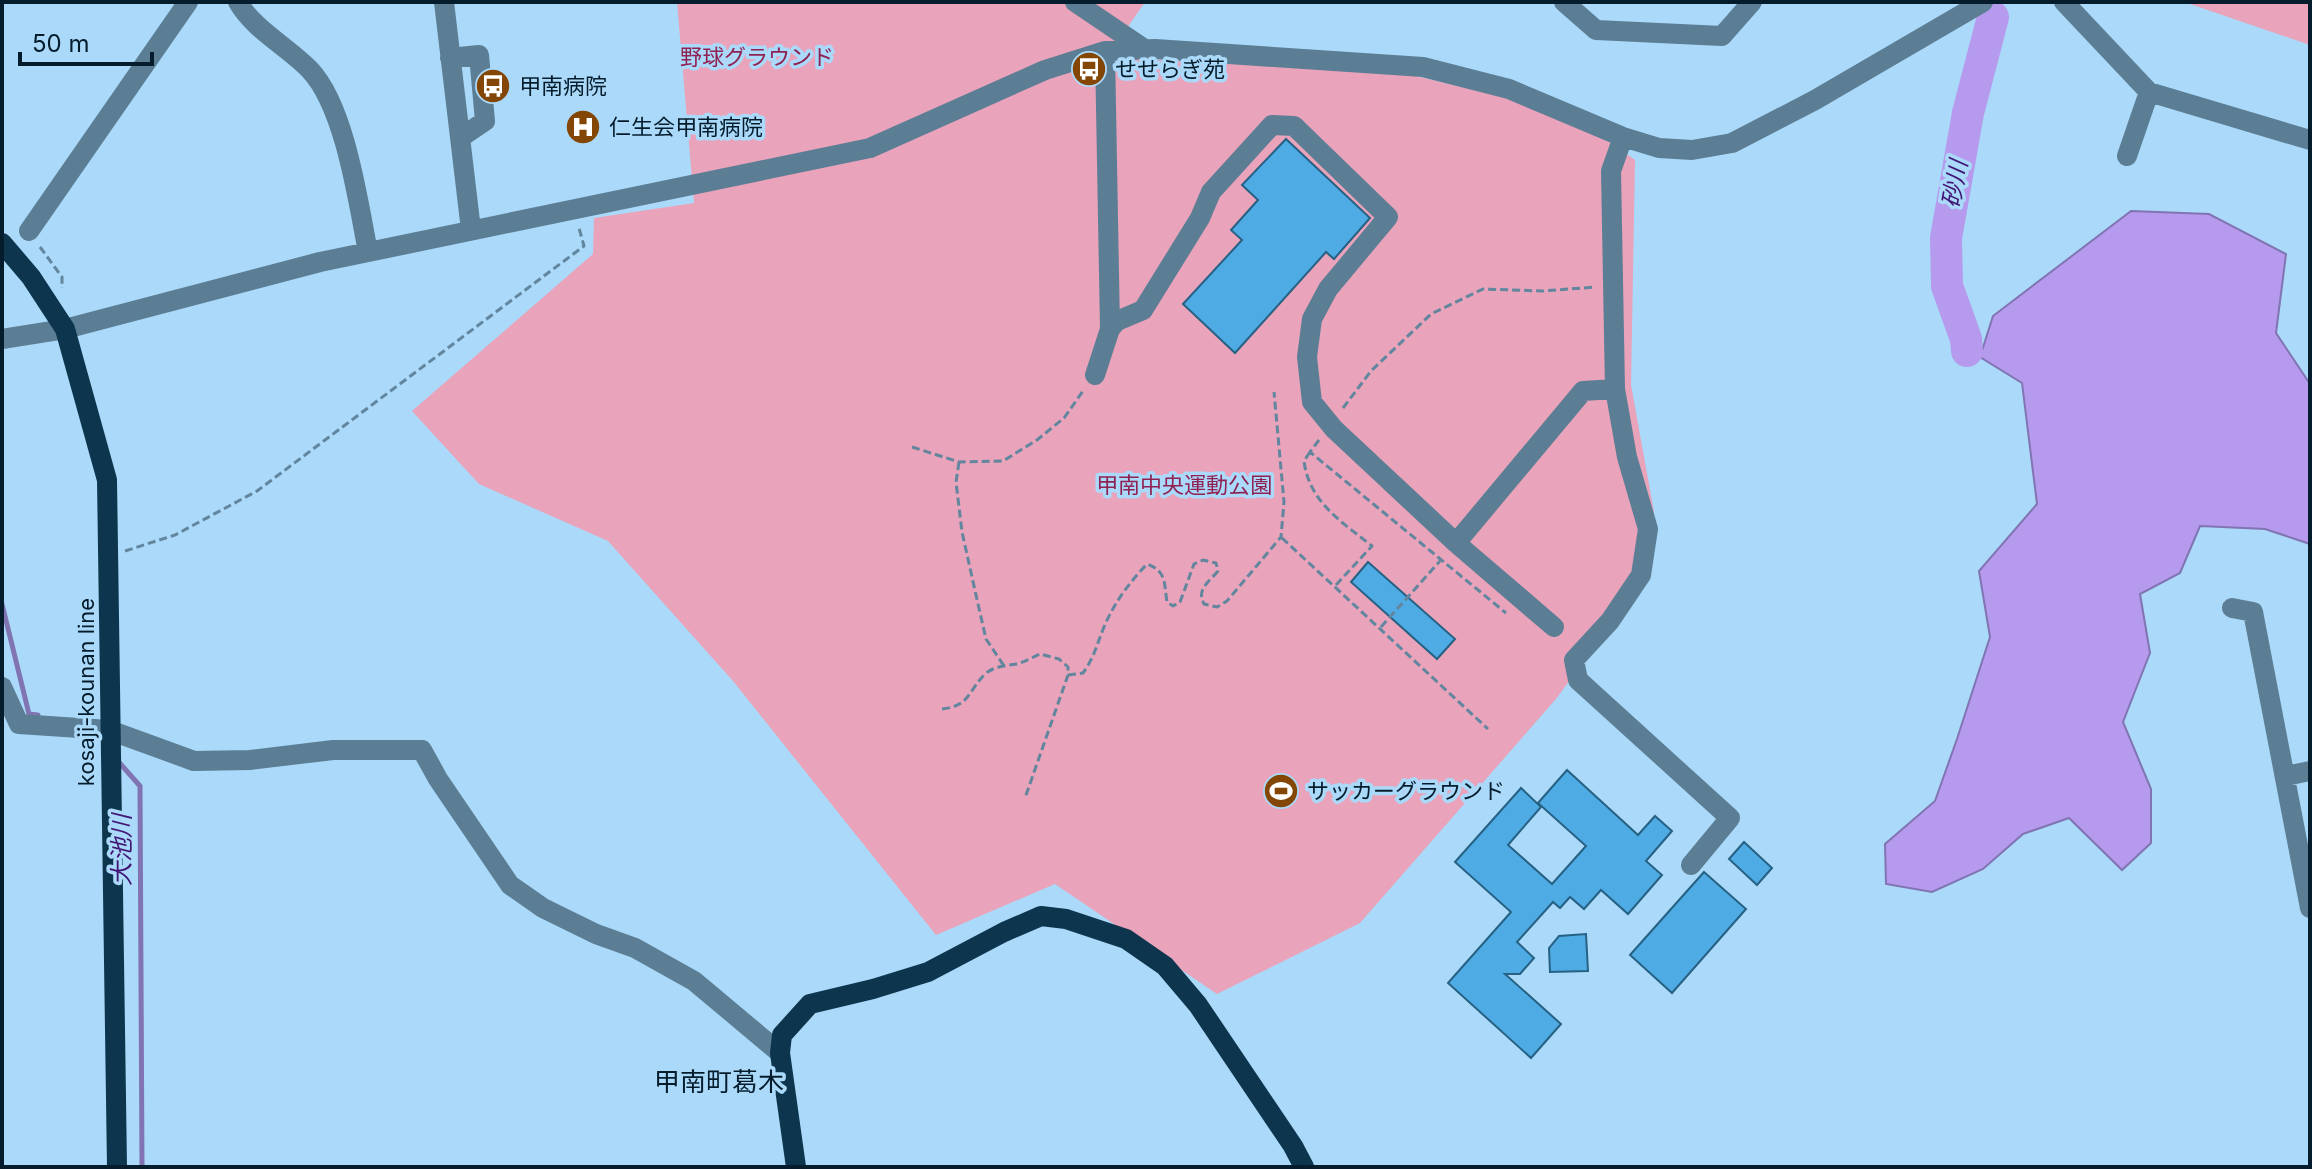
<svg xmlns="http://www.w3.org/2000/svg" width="2312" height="1169" font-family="Inter,'Noto Sans JP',sans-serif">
  <rect width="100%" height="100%" fill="#abd9f9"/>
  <!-- green -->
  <path fill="#e9a3ba" d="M677 2H1145L1095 74 1134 59 1273 65 1416 76 1512 99 1601 136 1635 160 1631 385 1654 512 1648 573 1556 699 1360 923 1217 994 1055 884 936 935 733 681 608 541 479 484 412 411 593 254 594 218 694 203Z
    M2189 2H2310V45L2190 4Z"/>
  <!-- water -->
  <path fill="#b59aed" stroke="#8074b3" stroke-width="2" d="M2131 211 2209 214 2286 254 2276 333 2310 384V544L2265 529 2200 526 2180 573 2140 594 2150 653 2123 722 2151 789V843L2122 870 2069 818 2023 834 1983 869 1932 892 1886 884 1885 844 1935 801 1957 739 1990 637 1979 571 2037 504 2022 383 1980 357 1993 316Z"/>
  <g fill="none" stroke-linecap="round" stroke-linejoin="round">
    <!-- stream -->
    <path stroke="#8074b3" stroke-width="5" d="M2 604 29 714 38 715
      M117 760 140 786 142 1167"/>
    <!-- river -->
    <path stroke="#b59aed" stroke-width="32" d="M1967 351 1966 339 1947 286 1946 238 1968 113 1993 17"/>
  </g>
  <!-- building -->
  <path fill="#4fabe3" stroke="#266184" stroke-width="2" d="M1286 139 1370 218 1334 259 1326 252 1235 353 1183 304 1242 240 1231 230 1258 200 1242 185Z
    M1368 562 1455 639 1437 659 1351 582Z
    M1567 770 1638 835 1655 816 1672 831 1646 861 1662 875 1628 914 1601 890 1584 909 1570 897 1560 908 1553 902 1517 942 1534 958 1520 974H1505L1561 1024 1531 1058 1448 983 1511 912 1455 862 1521 788 1541 807 1508 845 1552 884 1586 846 1538 803Z
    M1744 842 1772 868 1757 885 1729 859Z
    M1704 872 1746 909 1672 993 1630 955Z
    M1586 934 1588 971 1550 972 1549 948 1559 936Z"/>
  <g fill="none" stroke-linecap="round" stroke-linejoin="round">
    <!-- path -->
    <path stroke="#61869e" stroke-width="3" stroke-dasharray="8 4" stroke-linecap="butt" d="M40 247 62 277V288
      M1343 408 1371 371 1431 314 1483 289 1543 291 1596 287
      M1319 440 1310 452 1506 613
      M912 447 959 462 1003 461 1037 440 1064 418 1083 391
      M1310 452 1304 461C1309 502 1342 522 1372 546L1335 586
      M959 462 956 482 962 532 978 604 986 639 1004 666
      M1282 538 1488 729
      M125 551 175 535 257 491 584 246 579 228
      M1381 627 1440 561
      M1068 675 1083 673C1094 658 1097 644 1104 627 1114 603 1129 583 1147 564 1167 571 1164 584 1167 602L1173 606 1180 602 1194 564 1203 560 1216 563 1218 571C1209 582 1196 589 1204 604L1217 607 1227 601 1281 537 1284 502 1274 392
      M942 709C970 706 968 691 985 674 994 666 1006 666 1016 664 1025 662 1033 657 1040 654L1059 659 1068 667V675L1025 798"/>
    <!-- minor -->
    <path stroke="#5b7e95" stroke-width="20" d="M238 2C253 29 288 47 310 70 345 107 358 201 368 252
      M444 2 471 230
      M1075 2 1146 50
      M1564 2 1596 30 1722 36 1752 2
      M2064 2 2149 92 2310 140
      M450 58 479 55 485 121 460 138
      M1623 137 1611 171 1615 389 1627 457 1648 529 1641 575 1610 621 1574 660 1578 680 1730 818 1691 865
      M2127 156 2149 92
      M29 231 188 2
      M1110 329 1117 321 1143 310 1200 218 1211 192 1272 125 1294 126 1388 217 1328 289 1312 319 1307 357 1312 402 1334 429 1456 543 1554 627
      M2 339 65 329 320 262 870 148 1045 70 1105 51 1155 49 1423 67 1509 89 1623 137 1659 148 1692 150 1732 143 1815 100 1983 2
      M1095 375 1110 329 1105 51
      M1456 543 1583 391 1615 389
      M2232 608 2253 612 2310 908
      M2 687 19 724 109 730 194 761 250 760 333 750H422L438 779 510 885 543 908 596 934 635 948 694 981 780 1053
      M2286 776 2310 771"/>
    <!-- major -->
    <path stroke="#0d364e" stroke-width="20" d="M2 243 31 277 65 329 107 480 117 1167
      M796 1167 780 1053 782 1035 810 1004 873 989 928 972 1004 932 1041 916 1066 919 1126 939 1165 966 1198 1005 1293 1146 1304 1167"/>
  </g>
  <!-- icons -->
  <defs>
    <g id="bus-disc" transform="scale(1.8)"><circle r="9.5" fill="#834604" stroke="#abd9f9"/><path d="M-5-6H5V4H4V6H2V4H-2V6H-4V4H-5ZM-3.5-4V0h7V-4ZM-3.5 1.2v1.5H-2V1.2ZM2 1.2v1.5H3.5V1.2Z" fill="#fff"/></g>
    <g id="hospital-disc" transform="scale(1.8)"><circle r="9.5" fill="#834604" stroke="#abd9f9"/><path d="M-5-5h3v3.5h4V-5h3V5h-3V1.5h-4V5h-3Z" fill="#fff"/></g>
    <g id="stadium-disc" transform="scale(1.8)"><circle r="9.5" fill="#834604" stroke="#abd9f9"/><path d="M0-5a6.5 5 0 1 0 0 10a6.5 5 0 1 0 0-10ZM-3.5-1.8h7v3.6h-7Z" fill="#fff"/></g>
  </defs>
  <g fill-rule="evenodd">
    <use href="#bus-disc" x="1089" y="69"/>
    <use href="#bus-disc" x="493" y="86"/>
    <use href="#hospital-disc" x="583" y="127"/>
    <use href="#stadium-disc" x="1281" y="791"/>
  </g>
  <g text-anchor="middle" stroke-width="7" stroke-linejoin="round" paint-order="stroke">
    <!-- park labels -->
    <g font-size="22" fill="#8f2252" stroke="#abd9f9">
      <text x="757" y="65">野球グラウンド</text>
      <text x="1184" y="493">甲南中央運動公園</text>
    </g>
    <!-- poi labels -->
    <g font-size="22" fill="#041c2b" stroke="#abd9f9" text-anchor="start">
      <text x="1115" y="77">せせらぎ苑</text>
      <text x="519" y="94">甲南病院</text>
      <text x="609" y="135">仁生会甲南病院</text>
      <text x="1307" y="799">サッカーグラウンド</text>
    </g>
    <!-- street labels -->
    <g font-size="22" fill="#041c2b" stroke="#abd9f9">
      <text transform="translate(86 692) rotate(-90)" y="8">kosaji-kounan line</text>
    </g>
    <!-- water labels -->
    <g font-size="24" font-style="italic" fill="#411575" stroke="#abd9f9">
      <text transform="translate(1955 184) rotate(-80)" y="8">砂川</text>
      <text transform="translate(122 850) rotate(-90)" y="8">大池川</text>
    </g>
    <!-- quarter labels -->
    <g font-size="26" fill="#041c2b" stroke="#abd9f9">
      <text x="719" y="1091">甲南町葛木</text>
    </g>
  </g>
  <!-- border -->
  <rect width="2312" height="1169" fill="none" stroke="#041c2b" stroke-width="8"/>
  <!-- scale -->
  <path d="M20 52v12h132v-12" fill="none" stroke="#041c2b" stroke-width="4"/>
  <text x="32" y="52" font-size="24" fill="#041c2b" stroke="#abd9f9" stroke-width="6" paint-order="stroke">50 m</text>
</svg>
